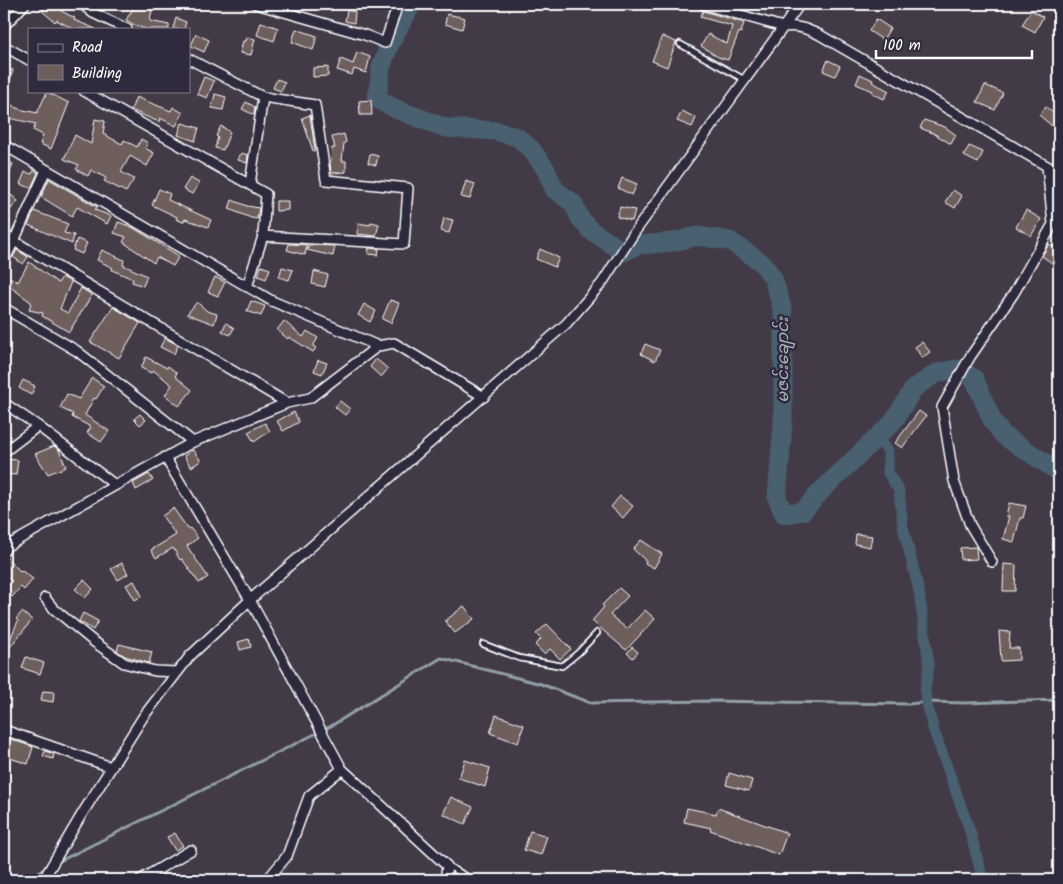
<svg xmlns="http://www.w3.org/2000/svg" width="1063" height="884" font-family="Kalam,'Noto Sans Myanmar',sans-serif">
  <rect width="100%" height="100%" fill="#423a46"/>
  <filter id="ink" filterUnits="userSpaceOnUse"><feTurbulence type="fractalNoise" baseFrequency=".02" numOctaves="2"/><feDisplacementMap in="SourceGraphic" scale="10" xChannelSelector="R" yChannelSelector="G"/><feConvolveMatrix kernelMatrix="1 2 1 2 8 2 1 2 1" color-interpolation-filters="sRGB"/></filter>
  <g filter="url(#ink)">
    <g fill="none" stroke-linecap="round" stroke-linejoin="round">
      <!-- stream -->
      <path stroke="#91a0a9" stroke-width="3" d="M58 862 331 726 441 658 541 684 591 703 711 701 909 704 926 702 965 703 1059 700
        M24 880 48 867"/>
      <!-- canal -->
      <path stroke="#486170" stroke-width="11" d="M877 438 888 451V473L899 491 903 527 919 591 929 665 925 690 926 702 934 731 970 831 983 880"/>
      <!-- river -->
      <path stroke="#486170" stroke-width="19" d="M412 4 391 41 381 67 377 99 398 110 446 128 496 131 517 137 531 149 545 168 555 190 573 203 580 218 590 230 624 252 638 245 673 242 698 236 730 241 762 263 773 278 783 311V423L777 498 784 514 803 511 824 488 893 422 914 388 937 373 956 369 974 378 993 422 1004 436 1059 472"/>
    </g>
    <!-- building -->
    <path fill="#6e5e5b" stroke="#fff" d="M48 4H67L61 11 75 18 74 20 96 29H74L56 20 55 22 42 11Z
      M98 4H108L104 11 96 7Z
      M136 4H153L150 21 169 25V29H146L136 26 126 20Z
      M347 10 355 12 354 23 345 21Z
      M1031 10 1043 17 1035 32 1022 25Z
      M703 11 744 23 741 33 739 32 728 60 718 57 701 46 708 34 727 44 732 26 700 17Z
      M447 14 465 18 462 29 445 24Z
      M176 18 186 22 184 29H173Z
      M876 19 890 28 883 40 869 31Z
      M261 22 278 28 274 41 257 35Z
      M296 29 317 36 313 50 292 42Z
      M196 34 209 40 204 52 191 46Z
      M662 36 676 42 667 67 652 61Z
      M247 37 255 39 251 55 240 53 243 41H246Z
      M357 52 370 57 366 73 354 69 352 75 337 70 341 59 353 64Z
      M828 60 840 66 835 76 823 71Z
      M4 67 13 70 6 95 4 94Z
      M328 67V76L313 77V68Z
      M860 74 873 80 872 82 889 91 884 99 872 93 873 91 856 84Z
      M204 77 214 81 207 98 197 94Z
      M277 79 285 82 281 91 273 88Z
      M985 85 1003 93 995 110 977 102Z
      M47 92 69 103 51 149 40 144 43 135 33 130 36 124 4 117V101L19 109 37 113Z
      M215 94 226 97 223 110 212 108Z
      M136 97 171 111 173 107 183 113 176 126 160 118 159 122 131 110Z
      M371 100 372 115H360L359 101Z
      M246 102 255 107 254 115 242 109Z
      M1046 107 1059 118 1052 126 1039 115Z
      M682 111 696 118 692 127 677 121Z
      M310 115 314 144 315 151H313L302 118Z
      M95 119 105 121 103 134 122 144 124 140 137 147 141 139 148 143 145 148 154 153 147 166 130 156 121 172 134 179 126 192 104 181 106 178 91 170 88 176 76 169 79 165 64 159 75 135 91 144Z
      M924 120 945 127 956 135 951 144 933 133 920 128Z
      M182 123 199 128 195 141 178 135Z
      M221 126 230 132 223 150 215 148 218 137 216 136Z
      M344 134 346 142 344 143 342 161H346V172L331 173 330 162 331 161 332 148H335L332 137Z
      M969 146 983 152 978 163 964 156Z
      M241 153 248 155 247 163 238 160Z
      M370 154 378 156 376 165 368 163Z
      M4 160 13 164 4 187Z
      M34 170 38 173 31 188 20 184 25 172 32 174Z
      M190 178 199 183 192 194 183 189Z
      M622 178 637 184 632 195 618 188Z
      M49 179 97 207 95 210 111 216 107 224 77 207 72 216 41 197Z
      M466 181 475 184 470 199 461 197Z
      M159 189 170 194 168 200 211 220 208 227 185 219 183 222 176 219 177 217 152 205Z
      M953 190 962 196 955 208 945 202Z
      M8 195H11L18 201 11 209 4 203V200Z
      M232 200 247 206 259 208 257 219 251 218 229 209Z
      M276 201H288V210L276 211Z
      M620 207 635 210 632 221 617 217Z
      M1026 210 1041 219 1031 236 1016 227Z
      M34 211 68 224 64 233 74 235 72 244 28 225Z
      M444 218 453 220 449 233 441 231Z
      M118 222 132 227 179 256 173 266 157 257 154 263 123 242 126 237 114 233Z
      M371 222 379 224 376 236 357 234 358 223 370 225Z
      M77 239 87 243 82 254 73 250Z
      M289 244 307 245 305 255 287 250Z
      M1049 244 1059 251V268L1042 256Z
      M309 245 335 246 333 256 307 250Z
      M369 248 379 249 378 255 368 254Z
      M540 249 559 258 555 267 536 259Z
      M17 250 28 257 23 264 13 257Z
      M102 250 124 260 123 265 147 276 143 286 132 282 133 279 112 270 113 268 97 260Z
      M29 262 58 283 62 277 71 282 60 309 68 313 81 288 92 295 69 332 42 316 43 313 29 310 31 302 9 286 4 295V274L18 282Z
      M261 266 270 269 266 279 258 276Z
      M282 267 293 270 289 280 279 277Z
      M314 271 328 275 325 287 312 284Z
      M215 277 225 282 218 296 208 292Z
      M390 300 399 303 391 323 382 319Z
      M251 301 265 306 261 316 247 311Z
      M197 302 207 311 217 314 214 324 187 314Z
      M364 304 376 311 370 322 358 315Z
      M113 307 140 323 119 358 90 342Z
      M284 321 303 337 307 331 318 338 313 346 316 348 313 352 289 337 288 339 277 330Z
      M226 323 234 328 230 335 222 331Z
      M165 338 178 345 174 354 160 347Z
      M922 342 930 352 922 358 915 347Z
      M645 344 660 350 655 361 641 354Z
      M146 357 167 368 168 366 177 373 175 376 192 390 179 406 165 395 172 385 153 370 151 373 141 368Z
      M376 359 388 369 381 377 370 367Z
      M318 360 327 363 322 374 314 371Z
      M92 378 104 386 96 399 94 398 85 415 109 431 101 442 87 433 91 427 72 417 73 414 60 408 67 394 79 399Z
      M23 380 35 386 31 395 19 388Z
      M340 401 350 409 345 415 335 407Z
      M919 411 926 416 902 448 895 443Z
      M294 412 299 422 283 431 277 421Z
      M140 414 146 420 140 425 134 419Z
      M265 423 270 431 254 442 248 432Z
      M54 446 59 450 66 467 48 474 35 454Z
      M193 450 201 461 191 467 184 456Z
      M4 459 18 460 16 475 4 474Z
      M149 474 153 480 136 490 133 483Z
      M620 496 633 506 623 518 611 507Z
      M1009 503 1026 506 1023 518H1020L1014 542 1003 539 1009 516H1006Z
      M173 508 188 529 190 528 198 538 187 546 208 577 199 583 182 559 180 560 173 548 156 558 151 550 176 535 162 516Z
      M856 534 872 536 870 547 855 544Z
      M641 540 662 554 654 568 645 563 646 561 633 549Z
      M976 547 977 559 961 560 960 548Z
      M4 557H6L21 572 22 571 33 579 24 590 21 587 12 597 4 590 12 581 4 574Z
      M122 563 128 574 118 580 111 569Z
      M1004 564 1016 565 1015 591H1003Z
      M84 580 93 589 85 598 75 589Z
      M134 581 142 596 135 600 126 585Z
      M619 588 628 596 610 615 627 629 645 610 655 619 626 650 592 621 604 607 602 605Z
      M464 606 474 619 455 633 445 621Z
      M22 612 32 620 10 647 7 646 18 621 16 619Z
      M83 613 98 621 93 630 79 621Z
      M547 624 571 649 560 659 550 649 544 654 535 645 541 639 536 634Z
      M999 631 1010 632 1009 648H1019V660L1001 661Z
      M249 639 251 647 240 650 238 642Z
      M119 644 152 652 149 663 125 656 117 651Z
      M632 647 638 652 633 658 627 653Z
      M26 657 44 663 40 674 22 668Z
      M43 691 54 692 53 702 41 700Z
      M496 715 524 725 518 743 490 733Z
      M4 737 33 747 28 764 4 756Z
      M45 751 54 754 53 759 43 756Z
      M465 760 490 768 485 787 459 778Z
      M729 773 752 780 749 791 726 785Z
      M451 797 473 807 465 824 443 814Z
      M687 808 716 814 718 808 787 833 779 855 710 830 711 828 684 822Z
      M530 831 547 836 541 855 524 850Z
      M175 833 183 846 175 850 167 837Z"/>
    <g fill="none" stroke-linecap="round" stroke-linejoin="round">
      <!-- lane casing -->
      <g stroke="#fff" stroke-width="8">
        <path id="lane" d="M680 44 745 80
          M483 644 519 658 562 666 578 653 597 633
          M448 866 473 880
          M696 880V878L702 880"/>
      </g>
      <!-- street casing -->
      <g stroke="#fff" stroke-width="12">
        <path id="street" d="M82 4 93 13 127 29
          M256 4 365 35 385 43 398 4
          M702 4 783 27C798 25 807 29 820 35L1059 173
          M4 26 25 4
          M4 46 29 60
          M189 59 263 97 315 105 326 180 408 188 404 244 263 236
          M84 91 266 194 263 236 247 287
          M4 145 272 301 378 346 310 398 287 403 193 442 7 546 4 551
          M250 184 263 97
          M4 235 287 403
          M4 261 14 241 46 170
          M4 308 77 351 193 442
          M378 346 394 343 484 397
          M4 403 38 426 115 485
          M4 452 38 426
          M165 457 250 600 342 769 447 866 445 880
          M992 562 970 525 954 481 942 407 970 357 1014 293 1053 224 1047 166
          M45 598 54 609 93 641 124 663 155 671 177 672
          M4 730 111 767
          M43 880 82 814 143 717 190 656 250 600 566 324 602 283 634 233 800 4
          M140 880 191 850
          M267 880 287 856 309 796 342 769"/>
      </g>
      <!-- lane -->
      <use href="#lane" stroke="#2f2a3d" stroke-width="4.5"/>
      <!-- street -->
      <use href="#street" stroke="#2f2a3d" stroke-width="9"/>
    </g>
  </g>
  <g text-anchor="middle" stroke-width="5" stroke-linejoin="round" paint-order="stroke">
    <!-- water labels -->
    <g font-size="16" font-style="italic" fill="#adb8bf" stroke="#2f2a3d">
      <text transform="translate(782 360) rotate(-90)" y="6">မဇင်းချောင်း</text>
    </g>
  </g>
  <!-- margin -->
  <rect width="1063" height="884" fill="none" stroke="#2f2a3d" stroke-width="20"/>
  <rect x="10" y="10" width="1043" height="864" fill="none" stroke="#fff" stroke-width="2" filter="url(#ink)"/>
  <!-- legend -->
  <rect x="28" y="28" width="162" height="65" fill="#2f2a3d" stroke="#827f8b"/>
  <rect x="38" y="44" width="25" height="8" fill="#2f2a3d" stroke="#827f8b"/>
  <text x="72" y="52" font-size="15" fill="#ffffff">Road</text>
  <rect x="38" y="65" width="25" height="15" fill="#6e5e5b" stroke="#827f8b"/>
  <text x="72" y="78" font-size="15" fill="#ffffff">Building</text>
  <!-- scale -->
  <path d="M876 50v8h156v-8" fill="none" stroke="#ffffff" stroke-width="2.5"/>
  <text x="883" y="50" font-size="15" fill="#ffffff" stroke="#2f2a3d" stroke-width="4" paint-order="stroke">100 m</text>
</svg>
